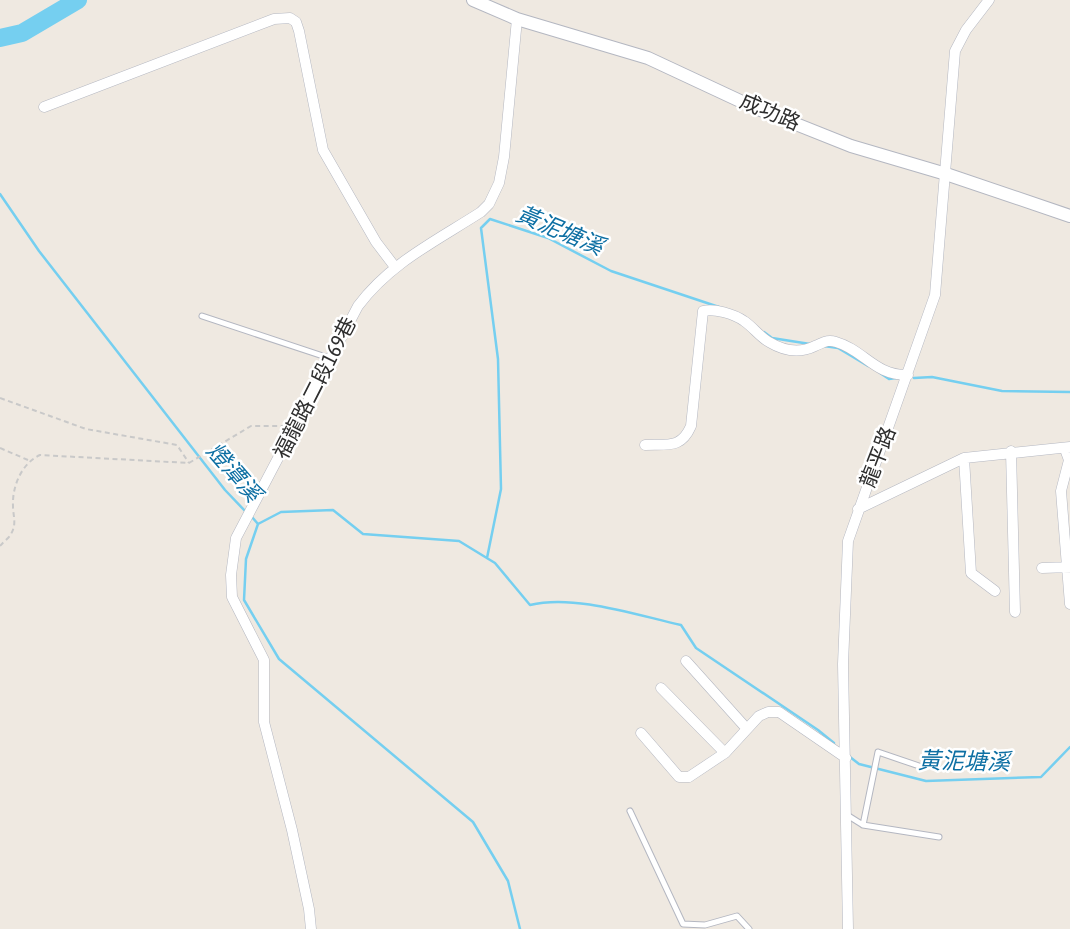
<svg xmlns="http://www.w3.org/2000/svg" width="1070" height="929" font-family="'Asap Condensed','Noto Sans TC',sans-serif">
  <rect width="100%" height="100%" fill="#efe9e1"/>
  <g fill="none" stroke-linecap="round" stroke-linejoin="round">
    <!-- stream -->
    <path stroke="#75cff0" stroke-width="2.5" d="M0 194 39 251 225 490 246 512
      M764 332 772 338 810 344
      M824 346 838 348 868 366
      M880 373 889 379 896 378
      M914 378 932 377 1002 391 1070 392
      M251 516 258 524 246 559 244 600 279 659 473 822 508 881 520 929
      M258 524 281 512 333 510 363 534 459 541 495 563 530 605C574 594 636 615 681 625L696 648 818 730 834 743
      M487 558 501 489 498 359 481 228 490 219 548 238 611 271 719 307
      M850 757 859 764 926 781 1041 777 1070 747"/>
    <!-- river -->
    <path stroke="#75cff0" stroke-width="18" d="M0 38 22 33 78 0"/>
    <!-- service casing -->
    <g stroke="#b4b7c1" stroke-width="7">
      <path id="service" d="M202 316 329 358
        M630 811 683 924 705 925 737 916 749 929
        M847 815 863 825 939 837
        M863 825 878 752 922 767"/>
    </g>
    <!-- minor casing -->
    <g stroke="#b4b7c1" stroke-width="11">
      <path id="minor" d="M44 107 274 19 290 18 296 22 299 31 323 150 376 242 395 267
        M645 445C668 444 681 449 691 426L703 311C714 308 734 314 744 321 753 327 760 337 769 342 784 351 799 354 815 346 823 343 827 339 836 342 864 350 875 376 908 375
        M1065 449 1069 460 1061 491 1070 604
        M1011 451 1015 612
        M964 458 971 573 995 591
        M858 509 964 458 1070 447
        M1042 568 1070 567
        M686 661 747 729
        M661 688 725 753
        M641 733 679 777H689L725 753 759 716 768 712H779L846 758
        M311 929 309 909 292 830 264 722V660L232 597 231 575 236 538 358 306C390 263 436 241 481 212L489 204 499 183 504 157 517 19
        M848 929 843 664 848 541 935 295 955 51 966 30 989 0"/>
    </g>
    <!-- tertiary casing -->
    <g stroke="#b4b7c1" stroke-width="14">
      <path id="tertiary" d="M473 0 517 19 648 58 753 107 851 146 946 174 1070 216"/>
    </g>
    <!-- path -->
    <path stroke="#c9c9c9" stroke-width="2" stroke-dasharray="5 3.5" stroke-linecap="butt" d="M0 398 86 429 177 445 189 463
      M0 448 28 460
      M0 546C3 542 9 538 11 534 17 524 13 516 13 506 12 486 22 463 40 455L189 463 251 426H283"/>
    <!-- service -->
    <use href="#service" stroke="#fff" stroke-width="5"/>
    <!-- minor -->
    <use href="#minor" stroke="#fff" stroke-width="10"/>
    <!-- tertiary -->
    <use href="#tertiary" stroke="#fff" stroke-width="12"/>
  </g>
  <g text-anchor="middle" stroke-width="5" stroke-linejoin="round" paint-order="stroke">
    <!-- street labels -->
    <g font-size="21" fill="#2e2e2e" stroke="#fff">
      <text transform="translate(770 112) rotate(23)" y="7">成功路</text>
      <text transform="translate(315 388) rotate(-63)" y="7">福龍路二段169巷</text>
      <text transform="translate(878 457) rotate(-69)" y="7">龍平路</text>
    </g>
    <!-- water labels -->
    <g font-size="23" font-style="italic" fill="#0d6fa3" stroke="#fff">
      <text transform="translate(560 230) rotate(23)" y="8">黃泥塘溪</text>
      <text transform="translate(234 472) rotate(49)" y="8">燈潭溪</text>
      <text transform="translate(964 761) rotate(1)" y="8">黃泥塘溪</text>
    </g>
  </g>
</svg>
